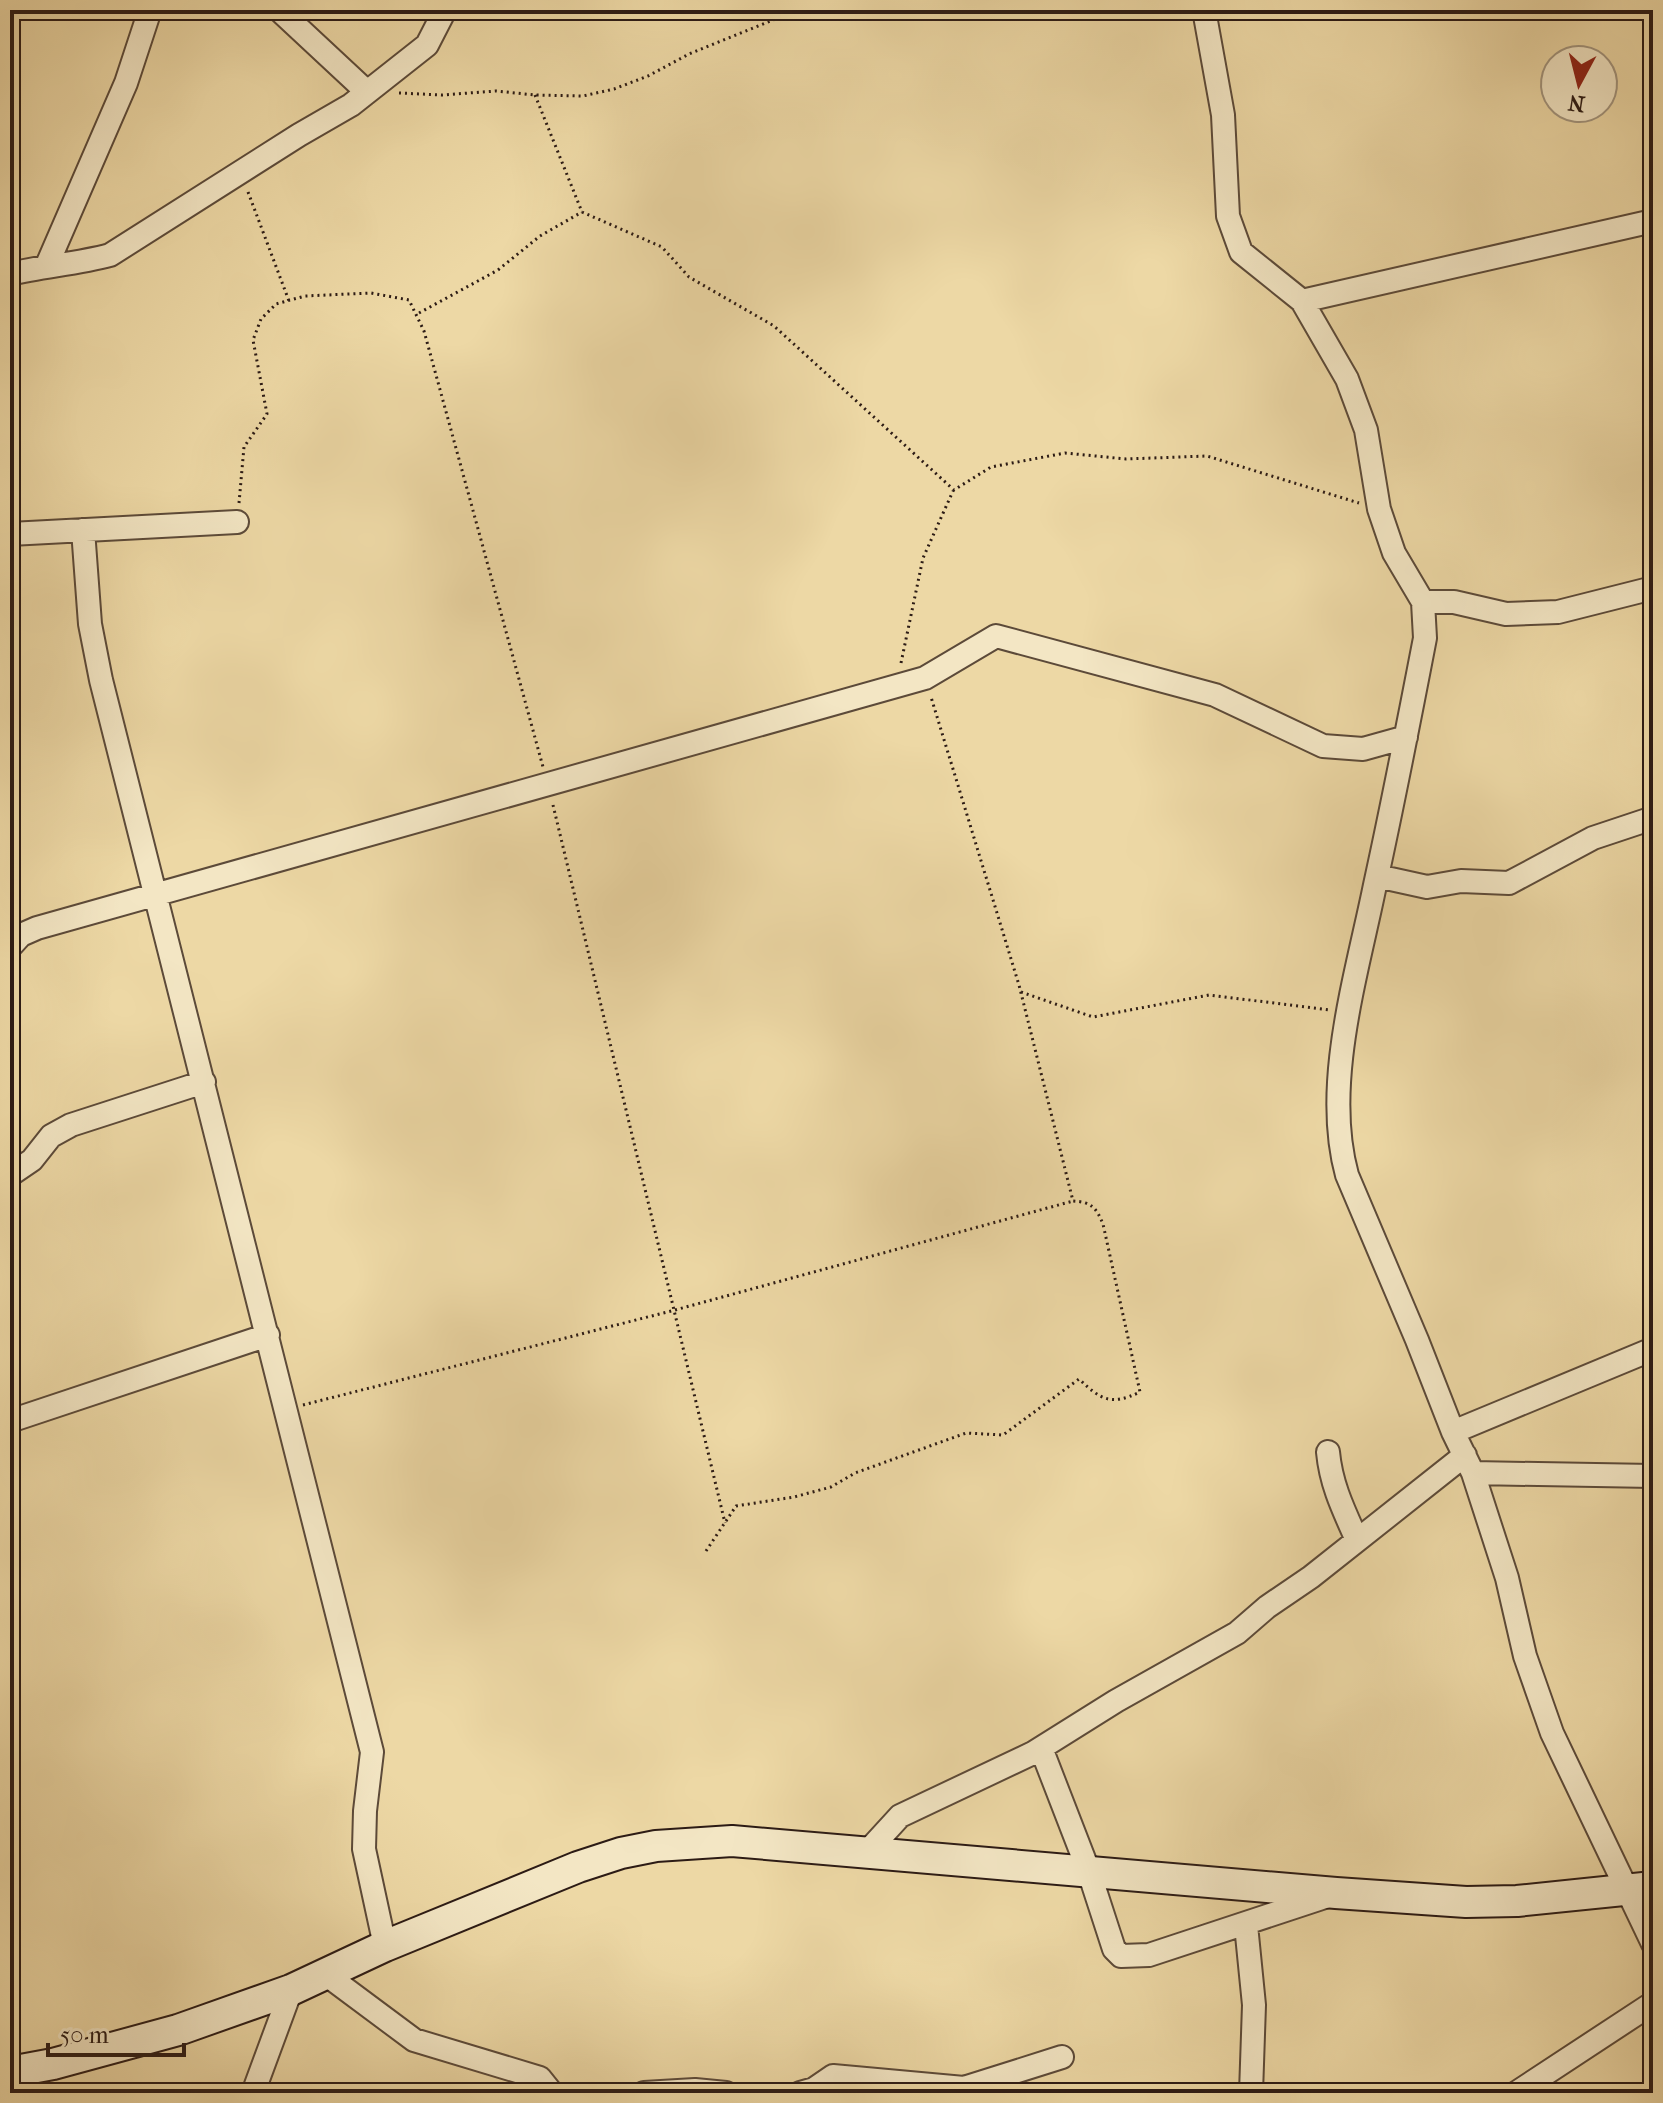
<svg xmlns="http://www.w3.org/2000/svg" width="1663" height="2103" font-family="'IM FELL French Canon',serif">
  <rect width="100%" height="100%" fill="#edd8a5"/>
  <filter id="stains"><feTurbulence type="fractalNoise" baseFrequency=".0025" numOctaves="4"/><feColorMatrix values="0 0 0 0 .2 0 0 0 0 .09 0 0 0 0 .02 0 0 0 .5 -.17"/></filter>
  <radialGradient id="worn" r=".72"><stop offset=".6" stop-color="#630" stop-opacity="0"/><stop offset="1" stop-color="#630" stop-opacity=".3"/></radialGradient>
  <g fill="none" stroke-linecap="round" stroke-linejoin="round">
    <!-- street casing -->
    <g stroke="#5c4a39" stroke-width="26">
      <path id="street" d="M279 10 367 92
        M1204 10 1223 115 1228 216 1241 252 1302 301 1347 379 1366 430 1379 509 1394 553 1423 602 1425 638C1409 721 1393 803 1375 885 1357 974 1322 1085 1347 1175L1417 1340 1453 1432 1473 1473 1507 1578 1525 1656 1552 1733 1653 1944
        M47 265 126 83 150 10
        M10 274C43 266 77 264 110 255L299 135 351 105 427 45 445 10
        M1302 301 1653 221
        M83 530 90 624 101 680 372 1752 365 1811 364 1849 385 1946
        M10 534 237 522
        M1423 602H1454L1506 614 1558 612 1653 588
        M1377 876 1427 887 1461 881 1509 883 1593 838 1653 818
        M10 947 21 935 37 928 925 678 996 636 1215 695 1323 746 1363 749 1406 737
        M10 1175 32 1160 51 1136 71 1125 204 1082
        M10 1421 268 1335
        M1453 1432 1653 1349
        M1328 1452C1331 1485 1344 1511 1357 1540
        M1473 1473 1653 1476
        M1041 1748 1089 1872 1114 1949 1121 1956 1149 1955 1331 1895
        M867 1852 900 1816 1033 1753 1116 1701 1237 1633 1267 1607 1311 1577 1465 1455
        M1246 1925 1254 2005 1251 2093
        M324 1973 414 2040 540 2078 552 2093
        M253 2093 291 1990
        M644 2093 695 2090 726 2093
        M800 2093 814 2089 833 2076 964 2088 1062 2057
        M1516 2093 1653 2003"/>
    </g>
    <!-- secondary casing -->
    <g stroke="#2c1b15" stroke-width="34">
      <path id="secondary" d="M10 2072 53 2064 178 2030 291 1990 385 1946 578 1867 621 1853 656 1846 732 1841 1336 1893 1466 1902 1517 1901 1653 1887"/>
    </g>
    <!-- path -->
    <path stroke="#2c1b15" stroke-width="3" stroke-dasharray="2 4" stroke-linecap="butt" d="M399 93 442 95 496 91 535 95 583 96 614 89 648 76 689 54 798 10
      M535 95 582 212 662 247 689 277 774 326 954 490 991 467 1065 453 1126 459 1207 456 1359 503
      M248 192 289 301
      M419 313 498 270 540 236 582 212
      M239 503 244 447 267 414 253 340 261 319 276 304 305 296 371 293 409 300 424 331 543 767
      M901 663 923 558 953 491
      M553 805 725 1523
      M1021 992 1093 1017 1209 995 1330 1010
      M303 1405 675 1310 1073 1201
      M706 1551 736 1506 794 1497 831 1487 855 1473 966 1433 1003 1435 1079 1379C1101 1400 1111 1406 1140 1392L1103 1224C1096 1207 1091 1202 1073 1201L1019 985 931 697"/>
    <!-- street -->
    <use href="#street" stroke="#f3e6c4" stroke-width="22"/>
    <!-- secondary -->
    <use href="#secondary" stroke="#f3e6c4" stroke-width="30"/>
  </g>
  <!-- margin -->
  <rect width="1663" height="2103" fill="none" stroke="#edd8a5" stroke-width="40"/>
  <rect x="12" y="12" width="1639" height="2079" fill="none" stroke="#2c1b15" stroke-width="4"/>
  <rect x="20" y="20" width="1623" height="2063" fill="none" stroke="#2c1b15" stroke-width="2"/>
  <!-- north arrow -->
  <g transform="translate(1579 84) rotate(187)"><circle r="38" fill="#f3e6c4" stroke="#a3957e" stroke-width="2"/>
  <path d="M0-6L14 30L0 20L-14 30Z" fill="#8f2418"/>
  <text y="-12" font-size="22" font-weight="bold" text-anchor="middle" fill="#2c1b15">N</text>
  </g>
  <!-- scale -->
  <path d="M48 2043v12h136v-12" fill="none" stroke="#2c1b15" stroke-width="4"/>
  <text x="60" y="2043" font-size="24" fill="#2c1b15" stroke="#f3e6c4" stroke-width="6" paint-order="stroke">50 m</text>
  <rect width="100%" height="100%" filter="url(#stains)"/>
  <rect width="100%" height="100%" fill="url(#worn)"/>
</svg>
